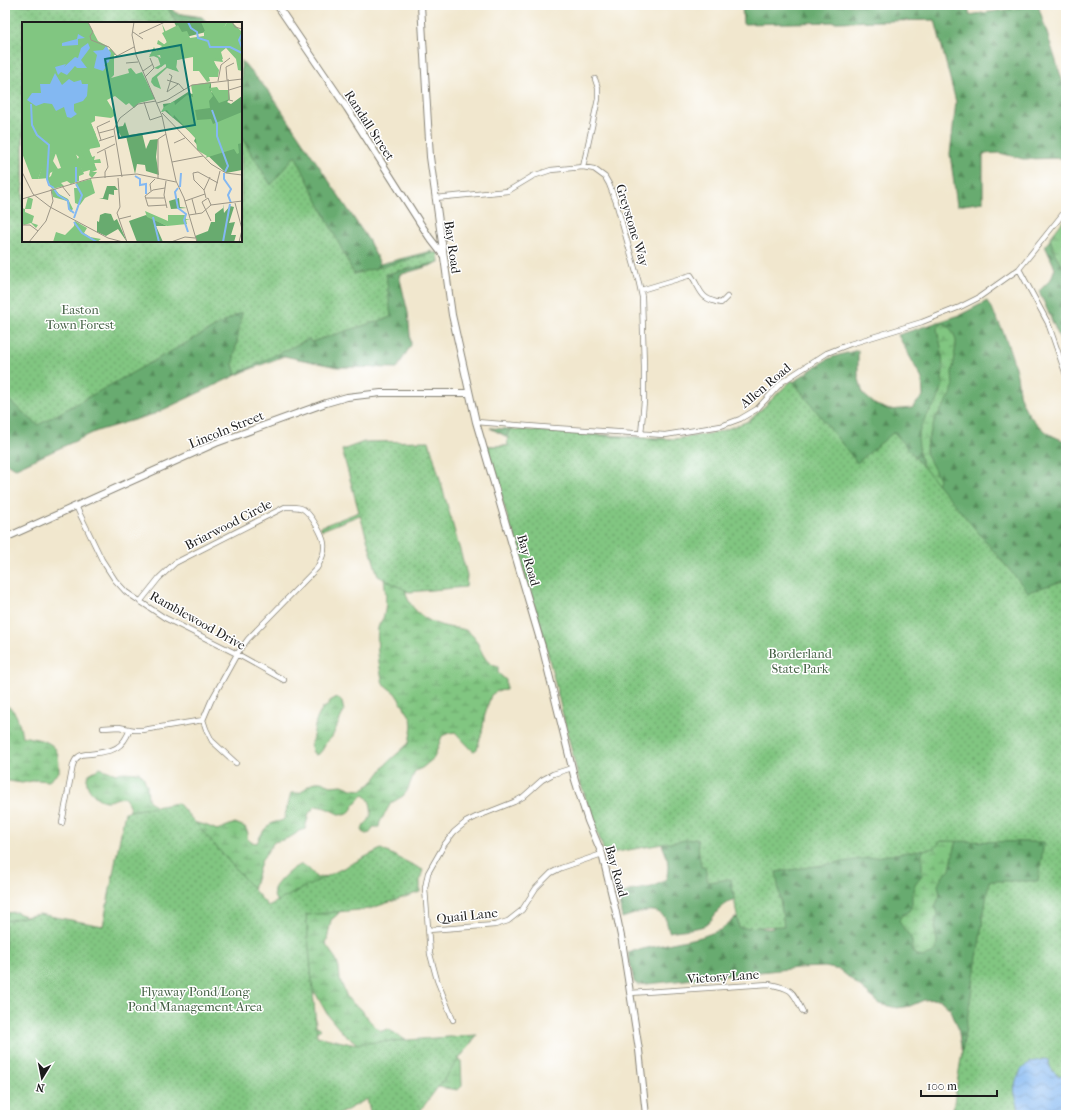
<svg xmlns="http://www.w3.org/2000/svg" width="1071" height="1120" font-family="'IM FELL French Canon',serif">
  <defs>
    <pattern id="forest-firs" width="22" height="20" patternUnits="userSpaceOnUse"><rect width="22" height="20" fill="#68ab6f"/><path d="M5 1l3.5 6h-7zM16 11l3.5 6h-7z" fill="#558a5a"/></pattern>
    <pattern id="wetland-marsh" width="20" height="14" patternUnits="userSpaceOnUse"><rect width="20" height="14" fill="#81c681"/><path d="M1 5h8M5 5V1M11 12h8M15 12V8" fill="none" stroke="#69a069"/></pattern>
    <pattern id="park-dots" width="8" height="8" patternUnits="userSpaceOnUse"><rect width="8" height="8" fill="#81c681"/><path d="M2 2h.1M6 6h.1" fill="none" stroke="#69a069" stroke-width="1.8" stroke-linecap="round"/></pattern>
    <pattern id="water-waves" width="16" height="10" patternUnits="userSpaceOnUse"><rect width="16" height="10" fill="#83b8f2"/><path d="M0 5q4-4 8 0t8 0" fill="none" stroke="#6a95c3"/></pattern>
  </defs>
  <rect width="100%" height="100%" fill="#fff"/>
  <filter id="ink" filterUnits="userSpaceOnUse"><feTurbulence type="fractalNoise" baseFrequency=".025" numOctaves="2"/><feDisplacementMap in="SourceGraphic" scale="8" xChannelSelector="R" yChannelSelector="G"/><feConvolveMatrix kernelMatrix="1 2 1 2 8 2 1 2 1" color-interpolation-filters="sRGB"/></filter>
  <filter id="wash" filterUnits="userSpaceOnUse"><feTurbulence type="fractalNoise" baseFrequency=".012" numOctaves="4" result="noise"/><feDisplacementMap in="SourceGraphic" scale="16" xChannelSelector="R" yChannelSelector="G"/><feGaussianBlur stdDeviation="0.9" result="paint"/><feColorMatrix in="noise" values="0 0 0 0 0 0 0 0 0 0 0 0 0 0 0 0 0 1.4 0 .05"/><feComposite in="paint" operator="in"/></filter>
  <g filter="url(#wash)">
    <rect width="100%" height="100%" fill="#f1e7ce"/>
    <!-- forest -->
    <path fill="url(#forest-firs)" stroke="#426446" d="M5 5H168L176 13 202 17 208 23H23V241H241V60L270 93 321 169 369 241 380 264 432 251 436 264 399 275 408 313 411 345 397 368 337 367 284 356 243 372 154 414 97 431 16 468 5 463Z
      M742 5H969V15L1038 5 1066 92V158L1023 159 1000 153 983 154V202L957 206 950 154 956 102 935 20 743 24Z
      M1066 219V353L1039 291 1051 279 1055 268 1045 246Z
      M987 301C995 315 1003 329 1008 345 1011 354 1014 363 1016 371 1018 378 1018 386 1019 393 1025 415 1043 435 1066 441V1071L1019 1115H954L957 1092 963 1061 960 1040 958 1027 951 1010 939 999 924 1000 910 1006 897 1008 880 1004 840 970 825 967 797 968 638 985 634 982 628 952 701 937 720 930 735 918C750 921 776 943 781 914 782 905 782 900 776 894 757 895 738 894 722 907 715 912 713 920 706 925 699 929 677 930 669 932 668 928 667 923 666 920 657 903 636 914 622 918L618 896 629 891 652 887 664 881 667 877 668 867 667 857 661 842 589 807C572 760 563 710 550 661 531 588 509 517 487 446H507L511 444V439L490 428 674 439C699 436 727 434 748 421 765 411 777 395 792 383 804 374 816 366 828 359 837 355 848 353 858 350V375L863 394 876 405 890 410 912 408 923 396 922 379 898 335 960 315Z"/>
    <!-- wetland -->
    <path fill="url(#wetland-marsh)" stroke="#4e714e" d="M1066 217V270L1055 254 1050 238Z
      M944 323C952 329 957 336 956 347 955 351 954 353 955 357L952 372 953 387 951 395 936 417 926 446 927 455 939 479 936 488 926 478 920 456 918 438 921 426 926 416 937 402 943 385 942 378 943 372 942 351 937 329 939 326Z
      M383 568 408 581C407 586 405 592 407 597 413 613 431 624 448 627 456 629 464 627 471 634 482 644 480 662 498 667V673L506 680V690L497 691 491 695 485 714 482 732 477 749 474 751 471 749 455 732 449 733 442 736 434 758 422 768 415 771 407 791 403 796 391 803 380 822 379 827H373L370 833 366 834 362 832C363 822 367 825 370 818 373 811 371 799 364 795 357 799 355 804 351 810 344 820 336 812 328 809 324 807 320 807 316 806L309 813 305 829 299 831C292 838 283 840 274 842L265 855 261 862 247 911 280 907C277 902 272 895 274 889 276 883 295 864 302 865 308 866 313 874 317 878L325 876 330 891 341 907 338 914 331 920 326 945 336 959 339 968 340 980 347 997 352 1003 361 1009 369 1020 380 1031H382L388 1029 415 1046 455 1057 461 1061 462 1086 458 1090 438 1087 426 1078 365 1055 354 1041 341 1031 327 1014 316 994 307 989 304 1022 319 1027 321 1029 318 1031 310 1032 136 919 5 951 6 913 16 912 40 923 103 926 132 820 129 805 125 798C118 796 114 801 107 801 96 801 81 785 89 774 92 772 97 770 100 768L116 774C123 770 130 774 139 772L143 776 147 786 148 799 163 815 205 825 217 830 235 823 245 827 248 833 247 838 251 842 257 843C260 836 265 826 273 823 277 821 281 822 284 819L291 793H300L308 786 315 782H321L331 786 342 785 352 789 361 790 372 783 387 763 409 743 412 726 411 718 395 693 383 684C379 665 376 647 378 628 379 623 383 620 384 615 388 600 384 583 383 568Z
      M337 697 342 702 344 711 332 737 325 744 323 749 319 754 315 755 312 751 311 746 316 721 322 709 327 706 330 701Z
      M5 705C18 710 19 724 22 736 35 739 56 740 58 756 59 761 59 767 59 772L49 781 37 780 22 783 9 781H5Z
      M957 840 953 855 950 870 942 877 938 885 940 895 935 907 937 914 935 927 937 942 936 950 932 954 923 957C920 956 916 955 914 953 910 949 913 945 912 940 909 933 902 928 899 920L902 915 909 911 912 905V893L915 884 922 875V853L930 842Z"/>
    <!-- park -->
    <path fill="url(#park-dots)" stroke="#4e714e" d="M5 5H166L176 23H23V241H241V137L271 185 295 155 354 274 438 252 439 262 386 274 391 317 311 342 309 339 236 374 233 364 242 312 38 425 5 397Z
      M792 380 857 463 894 432 1028 592 1066 580V1115H956L957 1108 953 1109 989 881H1038L1044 842 941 841 935 848 776 872 784 926 739 928 731 879 708 882 705 867H701L697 838 605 854 578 776 543 634 486 446H508L507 436 510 429 648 439H677L718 432 749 421Z
      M429 441 467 575 466 587 409 592 378 576 360 515 322 530 320 527 359 512 342 450 364 442Z
      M178 803 268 906 381 849 423 870 420 879V892L369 909 306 915 317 1036 351 1044 477 1035 417 1115H371L367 1099 338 1115H5V921L39 914 103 926 125 812Z"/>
    <!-- water -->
    <path fill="url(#water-waves)" stroke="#506a87" d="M1045 1059 1048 1060C1050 1068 1052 1072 1059 1076L1064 1074 1066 1071V1115H1019C1019 1097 1009 1094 1019 1075 1020 1074 1020 1071 1021 1070 1024 1066 1029 1066 1031 1062Z"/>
  </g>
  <g filter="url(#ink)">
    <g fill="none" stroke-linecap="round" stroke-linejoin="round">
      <!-- street casing -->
      <g stroke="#868275" stroke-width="6">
        <path id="street" d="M583 167 598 99V88L595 79
          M435 198 508 191 533 176 551 170 583 167 594 169 605 177 609 184 616 202 639 283 642 297 644 367V401L641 434
          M1019 269 1048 323 1066 375
          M641 290 691 275C702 291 699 299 721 303L727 297
          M476 422 554 428 665 435 721 426 740 419 757 409 782 382 827 353 850 344 922 322 960 307 978 298 1019 269 1066 210
          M76 506 102 560 115 580 126 592 165 618 237 654 284 680
          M140 602 159 578 175 563 285 507C291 507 298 506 303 509 311 514 323 535 324 544 325 553 321 560 317 568L248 639 237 654 211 701 203 720 206 729 212 741 236 763
          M103 728 119 727 134 730H143L203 720
          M62 823 73 765C74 762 75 759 78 757 81 754 86 754 90 754 111 751 122 751 130 729
          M428 930 495 925 508 921 522 910 536 888 551 873 561 868 602 854
          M630 993 769 984C793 989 792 990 803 1012
          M453 1020 437 980 430 954 425 888 428 873 444 845 454 832 466 822 476 817 514 802 523 797 542 780 553 774 572 768"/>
      </g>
      <!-- secondary casing -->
      <g stroke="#868275" stroke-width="8">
        <path id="secondary" d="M277 5 347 108 429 237 443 255
          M421 5 430 157 452 315 476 422 543 650 575 780 588 821 602 854 615 908 622 941 639 1050 646 1115
          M5 538 216 443 326 403 347 397 381 393H469"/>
      </g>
      <!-- street -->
      <use href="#street" stroke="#fff" stroke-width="4.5"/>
      <!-- secondary -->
      <use href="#secondary" stroke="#fff" stroke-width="6"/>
    </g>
  </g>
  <g text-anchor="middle" stroke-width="3" stroke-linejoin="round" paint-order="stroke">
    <!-- street labels -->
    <g font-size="13" fill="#1c1c1c" stroke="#fff">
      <text transform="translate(370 125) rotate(57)" y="5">Randall Street</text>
      <text transform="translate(633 225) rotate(73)" y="5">Greystone Way</text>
      <text transform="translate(453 247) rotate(82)" y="5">Bay Road</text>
      <text transform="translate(765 385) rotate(-40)" y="5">Allen Road</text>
      <text transform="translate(226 429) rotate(-22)" y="5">Lincoln Street</text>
      <text transform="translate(228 524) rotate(-27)" y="5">Briarwood Circle</text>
      <text transform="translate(529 560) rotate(74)" y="5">Bay Road</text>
      <text transform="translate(198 620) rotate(29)" y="5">Ramblewood Drive</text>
      <text transform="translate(617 871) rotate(74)" y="5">Bay Road</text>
      <text transform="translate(467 915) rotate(-6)" y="5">Quail Lane</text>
      <text transform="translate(723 976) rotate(-4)" y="5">Victory Lane</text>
    </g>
    <!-- park labels -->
    <g font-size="13" fill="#446044" stroke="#fff">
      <text x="80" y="314">Easton<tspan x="80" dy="15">Town Forest</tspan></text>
      <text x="800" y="658">Borderland<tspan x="800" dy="15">State Park</tspan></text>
      <text x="195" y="996">Flyaway Pond/Long<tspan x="195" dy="15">Pond Management Area</tspan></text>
    </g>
  </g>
  <!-- overview -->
  <g transform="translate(22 22)">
    <rect width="220" height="220" fill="#f1e7ce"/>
    <path d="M152 0H206L184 10 160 16ZM189 61V70L208 77 205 80 209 82 220 74V148L204 151 176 124 172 119 174 115 143 89 139 90 142 88 141 82 149 81 166 70 170 72ZM103 100 107 113 120 111 124 127 128 118 136 117 134 135 137 153 124 149 123 143 115 142 113 152 104 114 100 116 94 105 101 104ZM85 164H93L96 168H92V173L87 172 86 178 77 176H81ZM157 176 158 185 165 186 149 187 147 179ZM201 182 202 191 208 184 212 185 207 201 213 200 209 213H214L212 220H175L173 214 186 209 189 200H193V192L201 186ZM83 191 89 192 92 199 95 197 105 220 96 207 84 214 75 210V199L77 200 78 193ZM124 193 145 204H134L141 220H115L107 199Z" fill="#68ab6f"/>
    <path d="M140 2 150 22 179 21V16L181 15 182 19 200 28 198 31 201 40 192 39 196 49 178 32 155 38 154 45 157 50 145 46 135 55 139 67 132 64 129 60 130 56 144 45V41L139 45 136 36 127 32H133L140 37V24L135 22 136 18 146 25ZM68 99 74 113 67 129 70 135 73 134 72 138 78 137 79 141H72L75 148 70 150H75L70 156 67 153 68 148 61 150 55 138 57 135 31 114ZM0 124 34 131 31 139 36 147 28 151 27 156 16 157 20 146ZM33 167 37 172 46 177 51 187 48 190 45 179 31 175 29 168Z" fill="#81c681"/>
    <path d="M0 0H66L76 19 85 24 86 28 89 27 94 33H92V53L89 56 107 51 106 47 109 46 114 52 120 50 133 77 117 81 112 86 107 81 104 83 93 74 85 78 94 93 89 96 73 94V99L69 101 78 123V125L67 127 73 143 67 144 59 128 53 130 62 152 57 154V159L49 162 45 159 39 161 42 164 30 167 25 157 29 154 31 148 39 146 34 132 27 130 16 157H10L0 131ZM205 0H210L220 10V49L216 48 214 37 204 26 199 30 201 37 195 36 191 39 197 48 196 55H187L188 59 185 60 177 49H171V35L155 38 154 47 151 48 143 42 136 47 132 46 140 42 138 33 127 35 132 25 134 29 145 20 140 11 156 3 160 10 165 9 168 16 182 14V9L203 4ZM189 60 187 66 191 74 187 79 188 86 173 88 175 98 189 97 191 102 220 90V121L216 122 217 131 215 132 212 127 183 136 185 134 175 128 174 117 152 93 151 96 145 88 139 90 142 85 152 79 153 83 165 73 171 75 169 63ZM69 157 73 171 63 176 58 183 53 181 52 166H57L54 161ZM6 175 11 177 9 187H3V190L12 194 10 201 16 203 14 206 9 201 2 203 0 201V186L3 187ZM123 189 146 199V193H163L164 197 168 198H164L165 202 145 204 125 195ZM53 199 65 206 62 211 68 215 79 217 75 220H31L34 210 43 213 52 204Z" fill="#81c681"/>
    <path d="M179 0H205L203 4 194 9H183ZM195 65 197 68H207L208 77 197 81 187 66Z" fill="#81c681"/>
    <path d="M56 12 63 16 56 17V23L40 24V21L55 17ZM66 21 68 26 59 38 65 46H55L53 44 45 53 39 50 36 53 33 45 44 42 42 45 53 35 56 36 59 26ZM84 24 89 31 87 40 82 43 84 45 81 49 72 46 75 33 71 29 81 28ZM33 51 40 63 47 57 52 60 59 58 60 62H66L65 74 61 79 52 82V89L55 92 49 96 45 95 42 85 34 89 30 82 22 81 14 84 5 78 10 71H19L18 62H28Z" fill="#83b8f2"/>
    <path fill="none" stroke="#83b8f2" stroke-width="2" d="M166 0 169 6 175 10 176 16 186 19 188 25H208L220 31M220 12 217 18 220 26M9 82 10 103 15 113 27 123 25 157 27 163 32 166M190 88 195 102V114L206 144 203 150M54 145V160M202 151V157L209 167 206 173 209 181M113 154 118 157V163L124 162V172M158 165 159 151M156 166 153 170 156 186 164 192 162 198 166 210M32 167 36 173 46 179 47 187 52 191M131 195 137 220M52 196 60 173 54 162M52 200 60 211 75 220M201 220 208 182"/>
    <path fill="none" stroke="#9c9687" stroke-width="1" d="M66 0 71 10 68 14 69 18 87 25 95 34 112 25M112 0 110 13 114 33 140 94 154 159 162 176 175 220M210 0 213 5 220 7M111 10 121 17M117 12 143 0M113 31 127 28M104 41 116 40M121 49 131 42M147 52 150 54 145 70 156 62M123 55 132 46 128 36M206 57 207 78 211 79M145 58 157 62 162 68M205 58 204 45 212 41M196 59 199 43 208 36M207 68 220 64M122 80 128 98 140 94M135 81 145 78 170 63 220 57M140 91 189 142 204 151 220 153M77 111 92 107M79 118 75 105 88 99M77 119 92 114M152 121 163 116M83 128 86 145 83 150V156M75 131 93 122M150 140 181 134M0 150 11 172 28 185 86 216 101 220M100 155 92 107 98 96 116 82 134 79M96 156 98 185 95 191 105 220M136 157V117L144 112M144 159 142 173 145 186M40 164 48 174M143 166 131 168 123 174 126 184 144 183M182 168 172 158 171 151 176 150 196 161M129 169 128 162 133 157M193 169 198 149M124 176H142M184 176 182 168 188 155M0 177 70 156 115 152 154 160M170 177 174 192M163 179 183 172M213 181 220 207M189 183 186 176 180 180 189 199M167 193 180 191 189 183 220 179M97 197 109 194M0 203H8L16 209M7 220 24 199 31 179 29 167M149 220 163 215 173 216M217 220 220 208"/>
    <path fill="#0f766e" fill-opacity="0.15" stroke="#0f766e" stroke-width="2" d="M159 23 173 103 97 116 83 37Z"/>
    <rect width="220" height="220" fill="none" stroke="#1c1c1c" stroke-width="2"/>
  </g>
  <!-- margin -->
  <rect width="1071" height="1120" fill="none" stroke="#fff" stroke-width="20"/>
  <!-- north arrow -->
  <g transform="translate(42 1078) rotate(190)" stroke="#ffffff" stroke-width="3" paint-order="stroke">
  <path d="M0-3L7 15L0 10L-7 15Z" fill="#1c1c1c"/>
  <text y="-6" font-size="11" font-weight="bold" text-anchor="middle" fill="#1c1c1c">N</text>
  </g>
  <!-- scale -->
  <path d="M921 1090v6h76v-6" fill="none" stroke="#1c1c1c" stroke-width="2"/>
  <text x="927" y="1090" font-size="12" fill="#1c1c1c" stroke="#ffffff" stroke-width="3" paint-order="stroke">100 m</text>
</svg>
